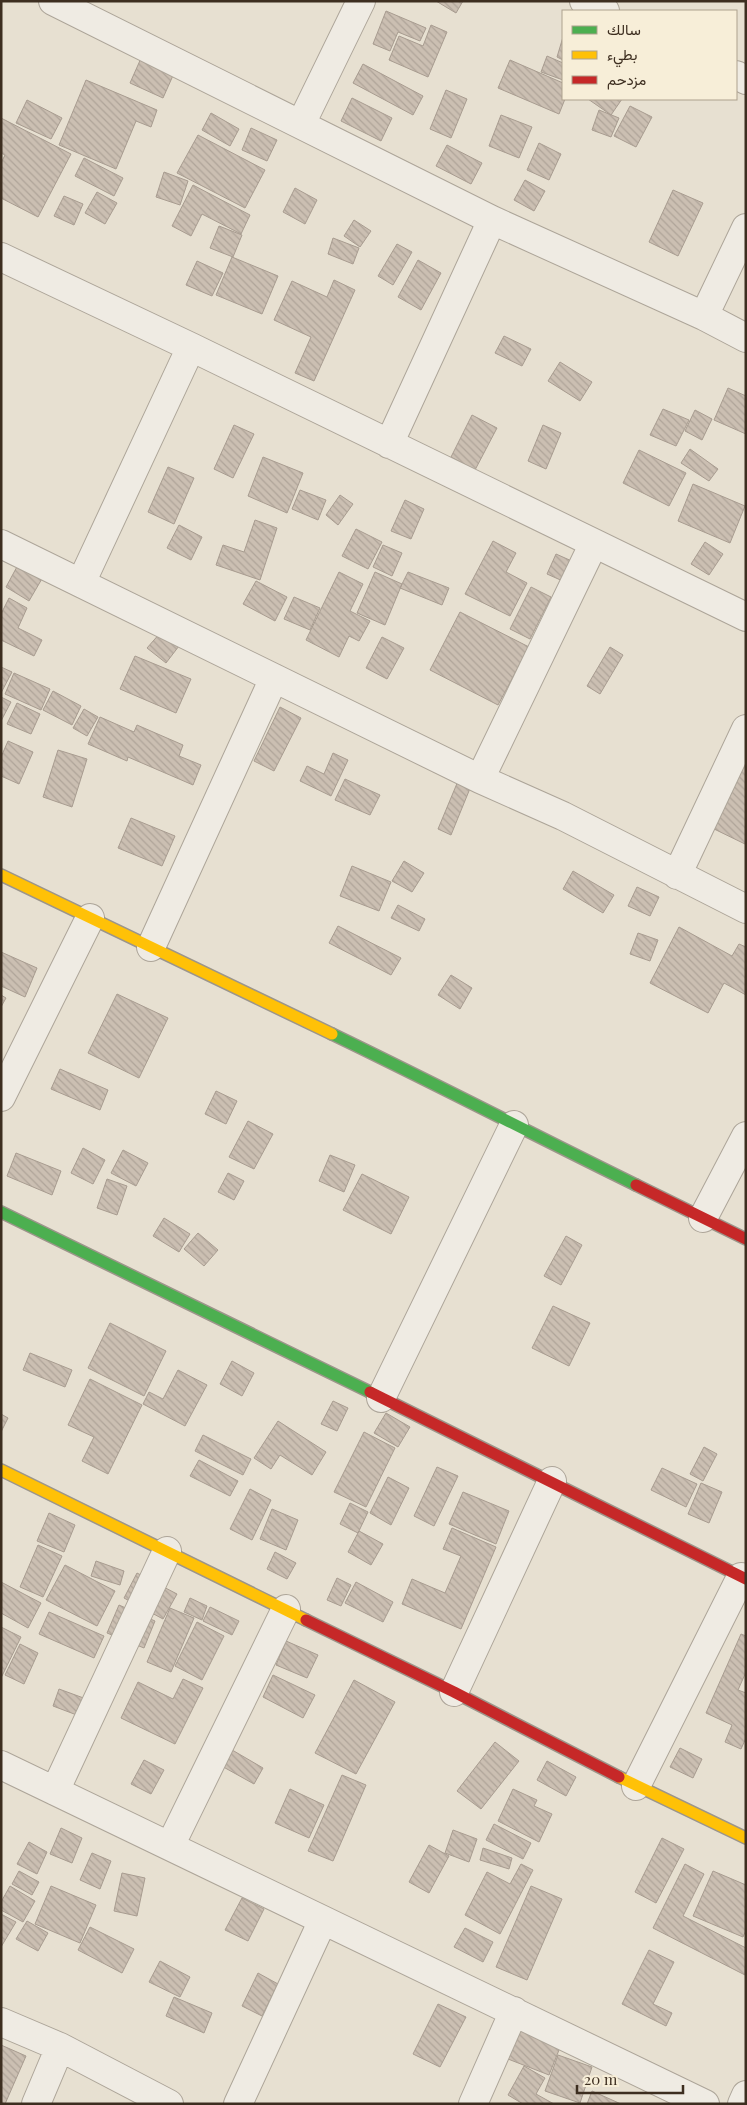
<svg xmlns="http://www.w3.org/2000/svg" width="747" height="2105" font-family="'Playfair Display',Vazirmatn,serif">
  <defs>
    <pattern id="building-back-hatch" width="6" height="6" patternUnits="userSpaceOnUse" patternTransform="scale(1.25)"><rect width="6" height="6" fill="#cbbfb2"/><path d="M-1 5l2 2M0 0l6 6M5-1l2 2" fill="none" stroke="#afa499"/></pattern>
  </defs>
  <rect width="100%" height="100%" fill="#e7e0d1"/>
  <!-- building -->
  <path fill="url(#building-back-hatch)" stroke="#a89c90" d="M436 1H463L456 13Z
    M386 11 426 28 420 41 398 32 390 51 373 44Z
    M431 25 447 32 428 77 389 60 399 36 423 46Z
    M563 37V60L557 57Z
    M142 56 175 71 163 98 130 83Z
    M547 56 563 63V80L541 72Z
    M510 60 563 83V99H565L559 114 498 88Z
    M363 64 423 96 413 115 353 83Z
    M86 80 157 110 151 127 136 121 116 169 59 145Z
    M446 90 467 99 451 138 430 129Z
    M352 98 392 118 381 141 341 121Z
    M588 99H622L611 115Z
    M27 100 62 118 51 139 16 123Z
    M630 106 652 117 636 147 614 136Z
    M599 110 619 118 611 137 592 130Z
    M211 113 239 129 230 146 202 130Z
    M501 115 532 127 519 158 489 146Z
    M1 118 71 154 38 217 1 198V163L5 155 1 153Z
    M251 128 277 140 267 161 242 150Z
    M198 135 265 170 245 208 177 173Z
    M539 143 561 154 549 180 527 170Z
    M447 145 482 163 471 184 436 166Z
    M84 158 123 178 114 196 75 176Z
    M164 172 188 181 180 205 156 197Z
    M525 180 545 191 534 211 514 200Z
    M193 185 250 215 241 234 202 214 191 236 172 226Z
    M295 188 317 200 305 224 283 212Z
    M673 190 703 203 678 256 649 242Z
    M97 192 117 203 105 224 85 213Z
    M64 196 83 204 74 225 54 216Z
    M354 220 371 231 360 247 344 236Z
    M219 226 242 235 233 257 210 248Z
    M333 238 359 248 353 264 328 254Z
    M397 244 412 252 393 285 378 276Z
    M232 257 278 276 262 314 216 295Z
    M418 260 441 273 421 310 398 297Z
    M197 261 223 273 212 296 186 285Z
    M334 280 355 290 314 381 295 373 311 337 274 320 292 281 327 297Z
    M504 336 531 349 522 366 495 353Z
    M560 362 592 382 580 401 548 381Z
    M728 388 746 396V434L714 420Z
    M663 409 689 420 676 446 650 435Z
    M695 410 712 419 702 440 685 431Z
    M472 415 497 428 475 470 451 457Z
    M234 425 254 434 233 478 214 469Z
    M543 425 561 433 546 469 528 461Z
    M690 449 718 469 709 481 681 463Z
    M639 450 686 473 669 506 623 483Z
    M263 457 303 473 287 513 248 496Z
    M168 467 194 478 174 524 148 512Z
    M693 484 745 506 730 543 678 521Z
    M300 490 326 500 318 520 292 509Z
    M340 495 353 504 338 525 326 515Z
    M405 500 424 509 411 539 391 531Z
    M255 520 277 528 260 580 216 565 223 545 244 552Z
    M179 525 202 537 191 560 167 548Z
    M356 529 382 542 368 569 342 556Z
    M493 541 516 553 506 572 527 583 510 616 465 594Z
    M705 542 723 554 709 575 691 564Z
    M383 545 402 553 392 576 373 567Z
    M556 554 574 562 565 582 547 574Z
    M19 563 43 577 29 601 6 587Z
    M339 572 363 584 350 611 370 621 359 641 349 636 339 657 306 640Z
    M375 572 402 584 385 625 357 613Z
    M408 572 449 588 442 605 400 588Z
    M256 581 287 597 275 621 243 604Z
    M531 587 551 597 530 639 510 629Z
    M294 597 320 608 310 630 284 619Z
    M9 598 27 608 18 628 42 640 34 656 1 640V614Z
    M460 612 529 647 498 705 430 670Z
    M161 632 179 646 166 663 147 648Z
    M382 637 404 648 387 679 366 668Z
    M610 647 623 655 600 694 587 686Z
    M135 656 191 679 176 713 120 689Z
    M1 667 12 672 1 693Z
    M14 673 50 689 41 710 5 694Z
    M53 691 81 706 72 725 43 710Z
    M1 697 11 702 1 721Z
    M17 703 40 714 31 734 7 724Z
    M280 707 301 718 274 771 254 761Z
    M84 709 98 717 87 736 73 728Z
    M100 717 134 732 137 725 183 745 179 756 201 765 193 785 128 757 127 761 88 744Z
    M8 741 33 752 19 784 1 776V757Z
    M58 750 87 759 72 807 43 797Z
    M333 753 348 760 331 796 300 781 307 766 324 774Z
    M746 754V842L745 844 710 827Z
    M345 779 380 795 370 815 335 800Z
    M458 781 471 786 451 835 438 829Z
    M131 818 175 836 162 866 118 848Z
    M404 861 424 873 412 892 392 881Z
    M352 866 391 882 379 911 340 896Z
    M573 871 614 895 603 913 563 889Z
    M637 887 659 897 650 916 628 906Z
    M398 905 425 919 419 931 391 918Z
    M338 926 401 958 391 975 329 943Z
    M679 927 732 956 739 944 746 947V995L724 983 708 1013 650 983Z
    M638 933 658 940 650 961 630 954Z
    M1 952 37 968 25 997 1 986Z
    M451 975 472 988 460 1009 438 995Z
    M117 994 168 1018 139 1078 88 1053Z
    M1 995 6 998 1 1007Z
    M60 1069 108 1090 100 1110 51 1089Z
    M216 1091 237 1101 226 1124 205 1114Z
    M248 1121 273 1134 254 1169 229 1157Z
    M83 1148 105 1160 93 1184 71 1173Z
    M123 1150 148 1163 136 1186 111 1173Z
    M16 1153 61 1171 52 1195 7 1176Z
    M330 1155 355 1165 344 1192 319 1181Z
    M228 1173 244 1181 234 1200 218 1192Z
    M362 1174 409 1197 391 1234 343 1210Z
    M107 1179 127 1186 117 1215 97 1208Z
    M164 1218 190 1234 179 1252 153 1236Z
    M198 1233 218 1250 204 1266 184 1249Z
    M566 1236 582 1245 561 1285 544 1276Z
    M553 1306 590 1323 569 1366 532 1348Z
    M110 1323 166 1351 144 1396 88 1368Z
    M30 1353 72 1370 65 1387 23 1370Z
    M232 1361 254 1373 242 1396 220 1384Z
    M178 1370 207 1385 185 1426 143 1404 149 1392 163 1399Z
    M90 1379 142 1405 108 1474 82 1461 94 1437 68 1425Z
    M333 1401 348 1408 337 1431 321 1424Z
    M386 1413 410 1427 398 1447 374 1433Z
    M1 1414 8 1418 1 1432Z
    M278 1421 326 1452 312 1475 280 1455 271 1469 254 1458Z
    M364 1432 395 1448 366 1507 334 1492Z
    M203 1435 251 1459 243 1475 195 1451Z
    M704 1447 717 1454 703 1481 690 1474Z
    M199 1460 238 1481 230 1496 190 1476Z
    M437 1467 458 1476 434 1526 414 1516Z
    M662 1468 697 1484 686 1507 651 1490Z
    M388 1477 409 1488 391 1525 370 1513Z
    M701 1483 722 1492 709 1523 688 1514Z
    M250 1489 271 1500 252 1540 230 1529Z
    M463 1492 509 1511 496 1544 449 1524Z
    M350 1503 368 1512 358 1533 340 1524Z
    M272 1509 298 1520 286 1550 260 1539Z
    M49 1513 75 1525 64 1552 37 1541Z
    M452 1528 496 1547 461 1629 402 1604 412 1579 445 1593 461 1556 443 1549Z
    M359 1531 383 1544 371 1565 348 1552Z
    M38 1545 62 1556 43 1597 20 1587Z
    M275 1552 296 1563 287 1579 267 1569Z
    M96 1561 124 1571 120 1585 91 1576Z
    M65 1565 115 1591 97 1626 46 1600Z
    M137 1573 177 1594 163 1619 124 1598Z
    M337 1578 351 1585 341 1606 327 1600Z
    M1 1582 41 1603 28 1628 1 1613Z
    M356 1582 393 1602 383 1622 345 1603Z
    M190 1598 207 1606 202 1620 184 1612Z
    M119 1605 155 1621 144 1648 107 1633Z
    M210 1607 239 1621 232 1635 203 1621Z
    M170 1608 194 1618 171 1672 147 1662Z
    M49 1612 104 1636 94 1658 39 1634Z
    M197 1622 224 1636 202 1680 175 1666Z
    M1 1627 21 1637 1 1678Z
    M741 1634 746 1636V1672L738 1690 746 1693V1738L741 1749 725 1742 732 1725 706 1713Z
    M286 1641 318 1655 307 1678 276 1665Z
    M20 1644 38 1653 24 1684 5 1675Z
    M273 1675 315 1695 303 1718 263 1697Z
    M183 1679 203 1688 175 1744 121 1718 138 1682 173 1699Z
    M354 1680 395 1702 356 1774 315 1753Z
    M59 1689 89 1700 82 1717 53 1706Z
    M495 1742 519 1761 481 1809 457 1791Z
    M227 1747 263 1768 254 1784 218 1764Z
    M680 1748 702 1759 693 1778 670 1767Z
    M144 1760 164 1770 151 1794 131 1784Z
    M547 1761 576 1777 566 1796 537 1780Z
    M342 1775 366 1785 333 1861 308 1851Z
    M290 1789 324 1805 309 1838 275 1823Z
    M513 1789 537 1800 534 1806 552 1814 539 1842 498 1821Z
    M494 1824 531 1843 523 1859 486 1840Z
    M61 1828 82 1838 72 1863 50 1854Z
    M453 1830 477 1839 469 1862 445 1853Z
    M662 1838 684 1849 656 1903 635 1892Z
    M29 1842 47 1852 37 1874 17 1864Z
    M429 1845 449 1856 429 1893 409 1882Z
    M483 1848 512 1858 509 1869 480 1860Z
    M92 1853 111 1861 100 1889 80 1880Z
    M521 1864 533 1870 500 1934 465 1915 487 1872 510 1884Z
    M685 1864 704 1874 683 1916 746 1948 745 1975 653 1928Z
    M19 1871 39 1882 32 1895 12 1884Z
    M713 1871 746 1885V1930L743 1937 693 1916Z
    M122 1873 145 1878 137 1916 114 1911Z
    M10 1886 35 1901 23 1922 1 1910V1902Z
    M51 1886 96 1905 80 1943 35 1924Z
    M531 1886 562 1899 527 1980 496 1967Z
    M242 1898 264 1909 248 1941 225 1930Z
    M1 1914 16 1922 1 1947Z
    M27 1921 48 1933 38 1951 16 1939Z
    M90 1927 134 1949 122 1973 78 1950Z
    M465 1928 493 1942 483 1962 454 1947Z
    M649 1950 674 1962 653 2004 672 2013 666 2026 622 2004Z
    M160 1961 190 1977 180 1997 149 1982Z
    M258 1973 278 1984 262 2016 242 2006Z
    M174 1997 212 2013 204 2033 166 2016Z
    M438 2004 466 2017 440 2067 413 2054Z
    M520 2029 561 2045 549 2075 508 2059Z
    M1 2045 26 2056 5 2104H1Z
    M558 2055 592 2067 580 2103 545 2091Z
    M524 2066 545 2078 536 2094 554 2104H523L508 2095Z
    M592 2091 621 2104H587Z"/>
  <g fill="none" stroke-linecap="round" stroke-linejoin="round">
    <!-- street casing -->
    <g stroke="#ada599" stroke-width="30">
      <path id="street" d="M53 1 492 220 704 316 746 338
        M584 1 605 11
        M736 75 746 80
        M301 124 361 1
        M1 257 191 347 746 617
        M704 316 746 228
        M389 444 492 220
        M1 544 480 779 563 816 746 909
        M81 583 191 347
        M480 779 594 543
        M677 875 746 729
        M151 947 274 678
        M1 1097 90 918
        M703 1218 746 1136
        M381 1398 514 1125
        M454 1692 552 1481
        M1 1765 705 2104
        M636 1786 741 1577
        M55 1791 167 1551
        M170 1846 286 1609
        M1 2022 60 2047 169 2104
        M36 2104 60 2047
        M238 2104 323 1920
        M473 2104 514 2011
        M742 2104 746 2095"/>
    </g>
    <!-- fast casing -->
    <g stroke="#9c958a" stroke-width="14">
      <path id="fast" d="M332 1034C434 1083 534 1135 636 1185
        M1 1212 370 1392"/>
    </g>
    <!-- slow casing -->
    <g stroke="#9c958a" stroke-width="14">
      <path id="slow" d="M1 875 332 1034
        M1 1470 306 1620
        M619 1777 746 1838"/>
    </g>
    <!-- jam casing -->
    <g stroke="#9c958a" stroke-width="14">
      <path id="jam" d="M636 1185 746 1239
        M370 1392 746 1579
        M306 1620 454 1692 619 1777"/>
    </g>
    <!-- street -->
    <use href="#street" stroke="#efebe3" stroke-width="28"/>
    <!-- fast -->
    <use href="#fast" stroke="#4caf50" stroke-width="11"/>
    <!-- slow -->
    <use href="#slow" stroke="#ffc107" stroke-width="11"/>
    <!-- jam -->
    <use href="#jam" stroke="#c62828" stroke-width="11"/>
  </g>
  <!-- border -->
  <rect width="747" height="2105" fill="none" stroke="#3d2e20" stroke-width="5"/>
  <!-- legend -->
  <rect x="562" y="10" width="175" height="90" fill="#f7eed8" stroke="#ada18e"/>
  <rect x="572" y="26" width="25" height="8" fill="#4caf50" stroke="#ada18e"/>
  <text x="607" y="35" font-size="15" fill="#3d2e20">سالك</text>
  <rect x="572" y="51" width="25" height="8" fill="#ffc107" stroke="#ada18e"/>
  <text x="607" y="60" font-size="15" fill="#3d2e20">بطيء</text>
  <rect x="572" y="76" width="25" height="8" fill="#c62828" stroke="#ada18e"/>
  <text x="607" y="85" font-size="15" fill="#3d2e20">مزدحم</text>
  <!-- scale -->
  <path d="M577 2085v8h106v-8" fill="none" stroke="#3d2e20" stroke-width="2.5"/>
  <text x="584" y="2085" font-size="15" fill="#3d2e20" stroke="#f7eed8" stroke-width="4" paint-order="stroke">20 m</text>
</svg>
